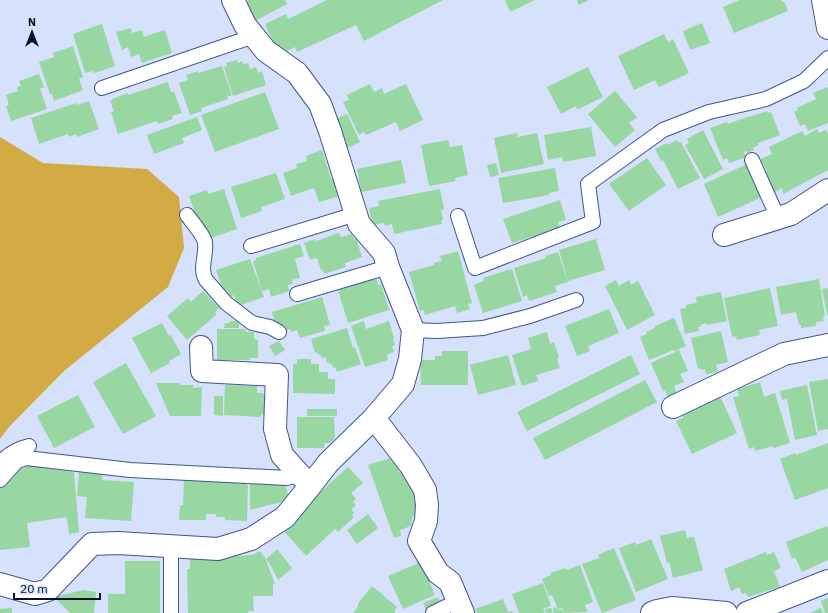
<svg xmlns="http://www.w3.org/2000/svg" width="828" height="613" font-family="'IBM Plex Sans',sans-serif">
  <rect width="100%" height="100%" fill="#d6e1fc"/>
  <!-- green -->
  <path fill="#d2ab44" d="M0 137 43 163 147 169 179 197 184 248 168 287 64 371 9 427 0 439Z"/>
  <!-- building -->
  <path fill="#98d7a1" d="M247 0H285L287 4 255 21 245 3 248 1Z
    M327 0H443L364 41 356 25 297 52 295 47 279 55 265 24 286 14 288 19Z
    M505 0H535L510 12Z
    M577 0H589L579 5Z
    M740 0H781L782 2 784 1 788 11 734 33 723 7Z
    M702 23 710 43 690 50 683 31Z
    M102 24 115 66 94 73 93 71 85 73 73 34Z
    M131 28 132 33 142 30 144 37 165 30 172 53 142 63 139 54 131 57 128 47 122 50 116 32Z
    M664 34 668 42 673 39 689 73 659 87 655 80 634 90 618 56Z
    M73 46 83 77 79 79 83 90 54 101 52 94H50L39 62 54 57 53 53Z
    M237 60 238 63 242 61 243 64 248 63 250 69 256 67 258 73 262 71 266 85 233 96 224 67 227 66 226 63Z
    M222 66 232 95 227 97 228 99 201 108 202 111 190 115 179 83 188 80 186 75 198 71V73Z
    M588 67 603 97 577 110 576 106 561 114 547 87Z
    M39 74 44 87 40 89 47 109 11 121 6 106 9 105 6 95 18 91 17 87 21 86 19 81Z
    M168 82 171 92H174L182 113 172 116 173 119 158 124 157 121 118 134 111 112 114 111 110 101 113 100 112 99 128 93V95Z
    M370 84 374 92 382 88 384 94 406 84 423 120 400 131 396 122 366 135 364 132 359 135 343 102 349 100 347 95Z
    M828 87V123L808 131 805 124 800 126 794 112 798 110 797 108 816 99 813 93Z
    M615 91 637 117 629 123 635 130 615 147 588 114Z
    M265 92 279 129 215 152 201 115Z
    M89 101 99 129 77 137 76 134 69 137 68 134 39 144 31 118 76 103 77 105Z
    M767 111 768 113 771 112 780 135 758 143 759 145 753 148 754 150 747 153V151L744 152 746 157 729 163 727 158 723 160 710 128 727 122 728 124 749 116V117Z
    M347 114 360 142 346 149 333 120Z
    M197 117 202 130 182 138 184 143 154 154 147 135Z
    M591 127 596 156 563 162 562 157 548 160 544 135Z
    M817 129 819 133 826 130 828 133V170L783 194 782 188 775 192 764 171H767L760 159 772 154 769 147 802 131 805 136Z
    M703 130 723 169 704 179 685 145 689 143 687 139Z
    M517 133 518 137 537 133 544 164 501 173 494 138Z
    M448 140 450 147 462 145 468 175 455 178 456 181 429 186 421 145Z
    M677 140 679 143 681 142 700 178 678 189 663 160 661 161 655 149 667 143V145Z
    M322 150 331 179 335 178 340 196 319 202 314 188 291 196 283 173 297 168 296 164 307 161 306 156Z
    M647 158 666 185 629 211 609 184Z
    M401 160 406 183 361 192 357 169Z
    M496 163 499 175 490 177 487 165Z
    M747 164 762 197 718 217 704 184Z
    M555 168 559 191 549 193V195L503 203 498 178Z
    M276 173 285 199 261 207 262 211 241 218 231 187Z
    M224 189 237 229 208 239 203 223 199 225 189 196 207 190 208 194Z
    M440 189 444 209 441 210 443 220 441 221 442 224 394 234 392 224 385 226 384 223 372 225 369 208 379 206 378 201Z
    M560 200 566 220 558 222 560 228 512 243 503 219Z
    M339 233 341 237 352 234 354 239 356 238 362 257 345 263 346 267 324 274 323 269 321 270 317 258 310 260 304 243 315 239 316 241Z
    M596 239 605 270 568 281 559 250Z
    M300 244 304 256 295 259 300 278 292 280 293 284 288 285 289 291 271 297 269 289 262 291 253 261 256 260V258Z
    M458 251 472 303 468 304 470 309 457 313 455 306 425 315 424 310 420 311 409 272 434 265V263L442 261 440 256Z
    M558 252 568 282 555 286 557 292 529 301 527 295 523 297 514 268 546 258 545 256Z
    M250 259 264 297 238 306 234 295 229 297 227 290 223 291 216 270Z
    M512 269 522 301 483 313 474 285 484 281 483 278Z
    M374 279 375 280H377L378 285 381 284 389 310 348 323 338 290Z
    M819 279 825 316H823L824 321 816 322V326L801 328V325H799L796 312 781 315 776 287Z
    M616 280 619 286 629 280 631 285 638 281 655 315 627 330 605 286Z
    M770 288 778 326 759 330 760 335 737 340 736 336 732 337 724 298Z
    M828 288V315H827L822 289Z
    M203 291 219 308 215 312 217 314 187 340 167 316 188 298 191 302Z
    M721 292 727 321 707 325 706 323 700 325 701 327H698L699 331 685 334 680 309 686 308V305L697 303 696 297Z
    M322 297 330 325 324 326 325 331 300 338 297 330 291 332 290 329 287 331 285 325 279 326 277 323 275 324 272 312Z
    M609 309 619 333 588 346 590 351 577 356 565 326Z
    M674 318 686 346 675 351 674 350 649 360 640 337 647 334 646 332 655 328V326Z
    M230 321H239V328H224L225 323H230Z
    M364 321 366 329 389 321 394 338 393 339 395 345 392 346 394 352 387 355 388 360 365 367 351 326Z
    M162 323 169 336 171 335 181 354 169 361 170 363 151 373 132 338Z
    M347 328 353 348 355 347 361 364 337 372 335 367 333 368 332 364 330 365 329 362 327 363 326 357 322 358 320 354 318 355 317 352 315 353 311 339Z
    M217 329H246V332H254V339L258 340V358H250V360H217Z
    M721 331 728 362 716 365 718 372 706 374 705 369 701 370 700 368 698 369 691 338Z
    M547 332 550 344 554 342 559 358 557 359 560 368 536 375 538 381 522 386 512 355 531 349 528 338Z
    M279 341 285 350 275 356 269 346Z
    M679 350 688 371 680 374 684 382 674 386 677 394 668 397 665 390 663 391 651 363Z
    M442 351H468V385H421L420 360H435V356H442Z
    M508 355 516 385 478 395 470 365Z
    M631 355 640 374 527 431 517 412Z
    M297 359H311V364H319V372H328V379H335V394L293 393V364H297Z
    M126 363 156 416 123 434 93 382Z
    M828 379V429L818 431 809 382Z
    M645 380 657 402 545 460 533 438Z
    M760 382 764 397 775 393 790 443 774 448 773 446 755 451 754 447 749 449 733 397 739 396 737 389Z
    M156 383H180V385H193V388L202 387 201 416H170Z
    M225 385 257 386V393H263L266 397 265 412 259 417 224 415Z
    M807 385 817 435 795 440 787 399 782 400 780 391Z
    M78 395 95 427 54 448 37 416Z
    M214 396H223V416L214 415Z
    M720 396 737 433 692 454 676 421 683 418 681 414Z
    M307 409H337V416H307Z
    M297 417H334L335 438 330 443H324V448H297Z
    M828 443V488L795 500 780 459 795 453 796 455Z
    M390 458 392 462H395L399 472 403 470 407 483 411 482 417 501 415 506 417 515 412 517 411 526 400 530 401 536 394 538 368 465Z
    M23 465 74 472 79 532 69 534 67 517 27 523 30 547 0 550V486Z
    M348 467 363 483 351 493 356 499 353 502 356 505 351 510 354 513 352 515 354 517 338 532 335 529 306 556 283 530 290 519Z
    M79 472 103 474 102 480 134 482 131 521 85 518 87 497 77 496Z
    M184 477 246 479V485H248L247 521 225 520V517H216V514H206V520H179L180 505H183Z
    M250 481H284L289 497 281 502 250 510Z
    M368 514 378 528 357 544 347 530Z
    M827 526 828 528V560L802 572 795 557 792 559 786 542Z
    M685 530 687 538 694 537 703 570 673 578 669 562 667 563 660 536Z
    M651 539 668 579 636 592 619 548 635 542 636 545Z
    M614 548 636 600 602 613 582 564 599 558 598 555Z
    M277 549 292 568 278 580 271 566 266 559Z
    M260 551 265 558 275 584H273V596H253L254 611H248V613H188L187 569H190V558L252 555Z
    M766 552 767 555 774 552 781 568 774 571 780 587 748 597 746 593 742 594 739 587 731 591 724 569Z
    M125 561H160V613H108V594H125Z
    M421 562 435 595 403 609 388 576Z
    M580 565 593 602 585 605 588 612 563 613 562 608 558 609 552 595 549 596 542 579 551 575 550 573 566 568 567 570Z
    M543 583 551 606 543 609 545 613H519L512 594Z
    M372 586 397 607 394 611 396 613H353L357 608 359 602Z
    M84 590 96 592 94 613H70L54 597Z
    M438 597 442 605 426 611 423 603Z
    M828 598V613H825L821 601Z
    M503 599 508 612 512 611 513 613H477L475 609Z
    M556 607 557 610 561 609 563 613H554L553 608Z
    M12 608V613H0V609Z
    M551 608 553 613H546L545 609Z
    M821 608 823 613H810Z"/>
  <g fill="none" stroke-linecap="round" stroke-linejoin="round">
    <!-- service casing -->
    <g stroke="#415590" stroke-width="16">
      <path id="service" d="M102 88 254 36
        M752 160 778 218
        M187 215C192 222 203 234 205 242 207 255 199 268 206 280L226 303 252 323 270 327 279 332
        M458 216 475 268 593 222 588 184 663 130 709 112 766 99 804 81 828 58
        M251 246 356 214
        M297 294 388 267
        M413 330 437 331 483 328 530 316 576 300
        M0 463C8 454 17 449 29 446
        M0 480 17 461 26 458 130 470 287 478 299 474
        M171 546V613
        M433 613 458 601"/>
    </g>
    <!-- minor casing -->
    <g stroke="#415590" stroke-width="24">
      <path id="minor" d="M823 0 828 28
        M724 235 791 214 828 190
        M201 347 202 371 277 375 275 429 282 455 299 474 311 485
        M673 407 784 354 828 345
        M374 418 411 466 425 490 427 505 426 521 419 541 438 573 450 582 463 613
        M0 584 35 594 48 590 92 544 118 543 218 549 251 539 285 517 311 485 328 463 374 418 403 384 410 359 413 330 388 267 384 253 359 224 330 131 320 104 297 73 266 51 245 25 233 0
        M652 613 657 611 672 608 726 613
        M747 613 828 581"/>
    </g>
    <!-- service -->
    <use href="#service" stroke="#fff" stroke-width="14"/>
    <!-- minor -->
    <use href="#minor" stroke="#fff" stroke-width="22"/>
  </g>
  <!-- north arrow -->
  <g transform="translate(32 32)" stroke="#d6e1fc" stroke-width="3" paint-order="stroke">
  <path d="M0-3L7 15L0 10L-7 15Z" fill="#091129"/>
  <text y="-6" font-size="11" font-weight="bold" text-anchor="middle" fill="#091129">N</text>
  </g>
  <!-- scale -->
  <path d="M14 593v6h86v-6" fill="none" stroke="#091129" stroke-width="2"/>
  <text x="20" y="593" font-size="12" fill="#091129" stroke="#d6e1fc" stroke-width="3" paint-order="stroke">20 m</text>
</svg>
